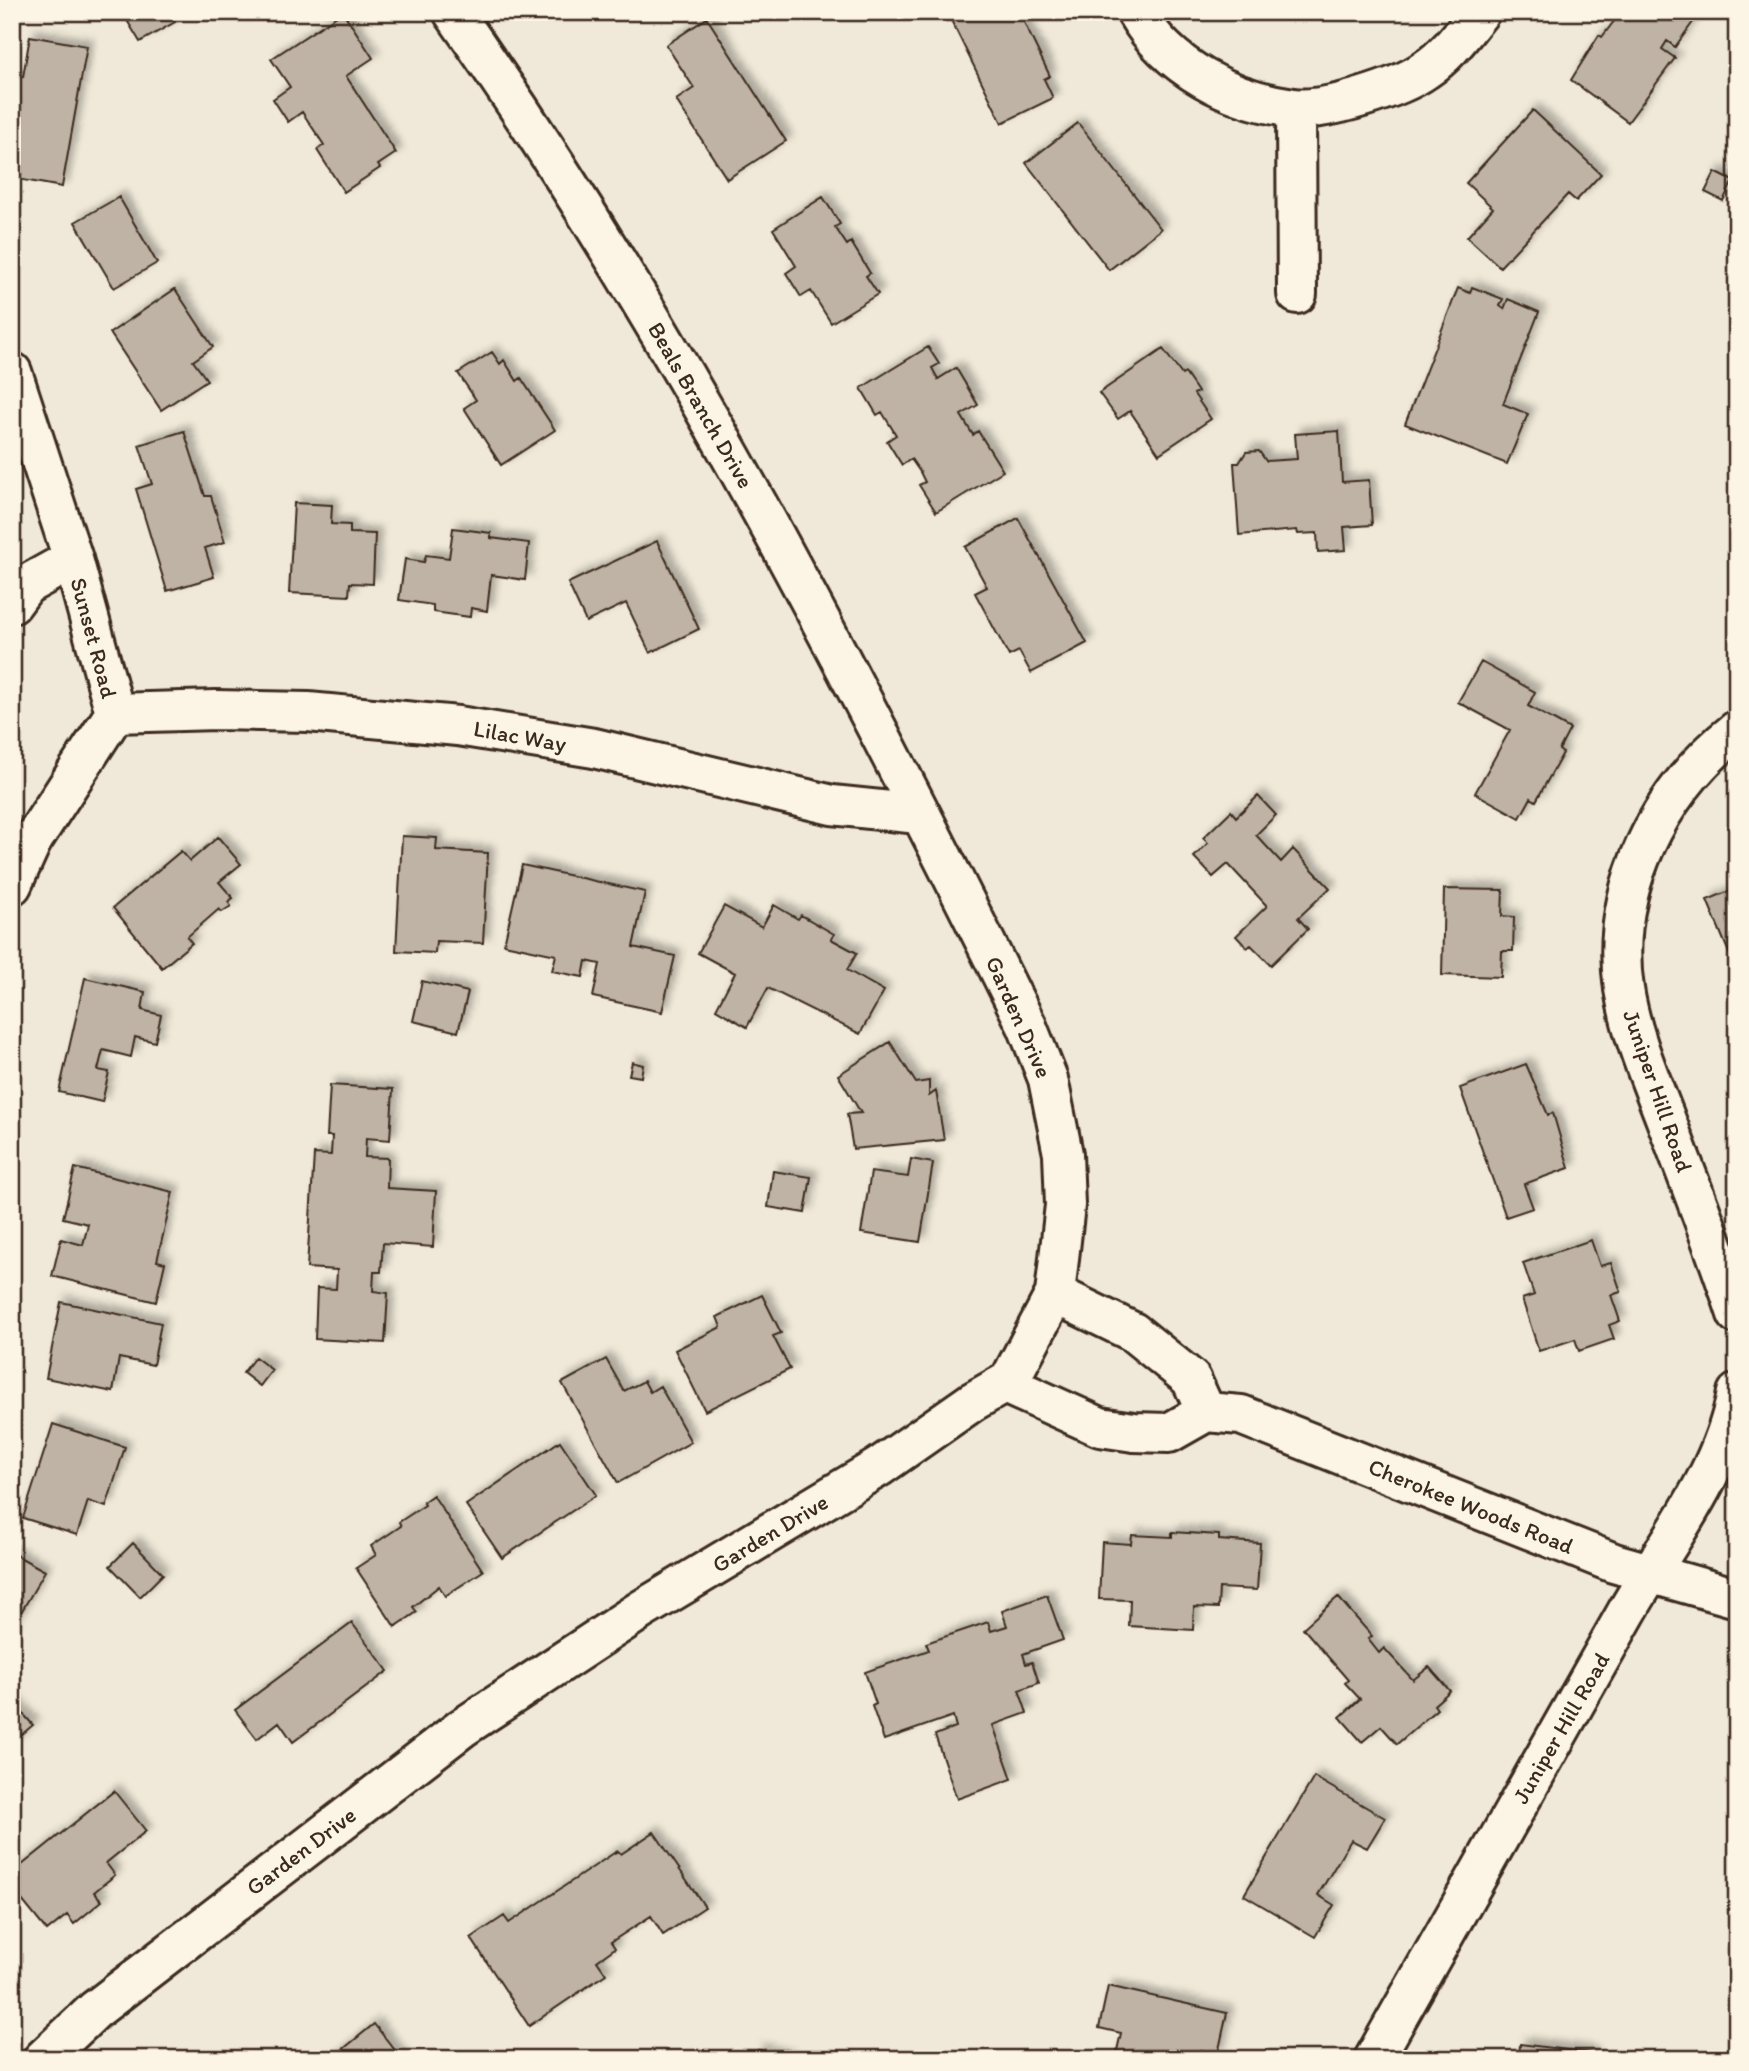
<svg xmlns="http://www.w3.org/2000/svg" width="1749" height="2071" font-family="Itim,sans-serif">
  <defs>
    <filter id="shadow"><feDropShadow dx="6" dy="-6" stdDeviation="3.5" flood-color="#0004"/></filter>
  </defs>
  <rect width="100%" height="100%" fill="#f0e9d9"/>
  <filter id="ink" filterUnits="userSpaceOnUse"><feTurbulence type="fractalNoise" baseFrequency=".0143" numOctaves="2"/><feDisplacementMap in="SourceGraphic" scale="14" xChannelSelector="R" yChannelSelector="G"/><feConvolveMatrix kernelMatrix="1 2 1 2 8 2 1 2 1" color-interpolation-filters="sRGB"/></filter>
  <g filter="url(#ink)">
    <!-- building -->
    <path fill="#beb3a4" stroke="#3b2a1e" stroke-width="2" filter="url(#shadow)" d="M122 12H170L175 22 140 42Z
      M343 12 373 58 346 76 396 153 378 165 380 168 344 192 317 150 324 145 302 112 288 122 273 99 290 87 271 59Z
      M947 12H1019L1050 76 1044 79 1053 98 1002 123Z
      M1621 12H1689L1696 18 1675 47 1667 41 1662 49 1675 58 1628 122 1571 80 1599 35 1602 37Z
      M707 18 786 141 727 179 676 100 694 88 666 45Z
      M30 36 87 46 62 187 12 178V86L14 76 23 77Z
      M1533 110 1601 174 1576 201 1568 194 1500 267 1467 237 1493 208 1466 183Z
      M1078 123 1161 229 1109 270 1026 163Z
      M1715 172 1733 181 1723 201 1705 192Z
      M119 197 157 263 114 288 75 222Z
      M823 197 840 224 835 227 847 245 851 242 870 273 866 276 878 294 831 323 811 291 801 297 786 273 796 266 773 229Z
      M1472 287 1503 299 1500 306 1504 309 1508 299 1539 312 1503 404 1528 414 1507 464 1405 424 1458 288 1470 293Z
      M175 289 213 347 193 361 207 380 161 410 110 333Z
      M928 347 939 364 932 368 938 379 956 368 978 405 961 415 973 435 978 431 1003 471 936 512 919 485 925 482 920 472 911 459 902 465 887 441 896 435 882 412 877 415 861 388Z
      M1163 349 1182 375 1185 373 1194 386 1198 392 1194 394 1211 419 1159 454 1130 411 1118 419 1099 393Z
      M492 352 500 364 504 360 517 381 521 378 555 430 501 465 464 408 476 400 458 373Z
      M184 431 205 496H211L225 542 205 548 214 577 167 591 136 489 152 484 139 445Z
      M1339 431 1342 482 1369 480 1372 525 1344 527 1346 550 1318 552 1317 533 1298 534 1297 530 1239 535 1234 463H1239L1246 452 1259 451 1266 461 1297 459 1295 434Z
      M294 503 332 505 331 524 350 525V533L375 534 373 584 350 583 349 596 289 593Z
      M1018 518 1087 643 1031 673 1019 651 1009 656 975 593 987 587 965 547Z
      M453 528 491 533V538L529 543 525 580 491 575 487 611 471 608 470 617 433 612V605L399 600 405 559 424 562 426 555 449 558Z
      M657 541 699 629 650 653 626 603 586 622 568 583Z
      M1481 662 1535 692 1528 706 1570 729 1559 750 1563 753 1536 801 1531 798 1520 818 1475 793 1510 730 1458 702Z
      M1258 796 1276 815 1256 835 1281 862 1293 849 1330 888 1298 918 1308 929 1271 965 1251 945 1247 948 1236 936 1267 906 1228 864 1213 877 1194 857 1208 843 1203 838 1231 811 1236 817Z
      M402 836 437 838 436 850 488 853 483 943 436 941 435 953 396 951Z
      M218 837 241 864 219 882 233 898 228 902 231 906 222 912 219 909 187 937 192 943 162 968 113 908 181 851 190 861Z
      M522 865 645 892 633 947 675 956 662 1012 593 997 600 964 586 961 583 977 552 971 556 955 504 944Z
      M1737 888V972L1707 900Z
      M1444 889 1503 890 1502 916 1514 917 1513 951H1502L1501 977 1442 975Z
      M774 905 798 919 801 915 834 934 831 939 857 953 847 970 884 991 860 1034 768 988 747 1027 716 1009 735 973 698 953 724 906 762 927Z
      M85 978 145 992 142 1010 161 1015 155 1042 135 1037 131 1057 103 1050 98 1070 109 1072 102 1102 59 1092Z
      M422 981 468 992 458 1032 413 1021Z
      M890 1042 916 1083 929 1081V1096L936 1091 944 1140 853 1149 847 1114 861 1113 838 1075Z
      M632 1062 643 1065 641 1077 629 1075Z
      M1526 1064 1548 1115 1553 1113 1569 1168 1524 1184 1533 1208 1506 1217 1460 1088Z
      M330 1085 393 1089 390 1140 366 1138 365 1157 388 1158 387 1188 436 1191 433 1247 383 1243 381 1272H374L373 1291 388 1293 385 1343 315 1339 317 1288 336 1289 337 1270 307 1268 314 1154 331 1155 332 1136H327Z
      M911 1159 933 1163 920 1242 861 1233 871 1172 908 1177Z
      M75 1168 173 1192 157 1261 165 1263 156 1302 52 1276 61 1239 83 1245 88 1224 63 1218Z
      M773 1171 811 1177 805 1213 768 1207Z
      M1591 1240 1600 1266 1611 1263 1621 1292 1611 1295 1620 1321 1609 1325 1614 1339 1579 1351 1575 1339 1539 1351 1522 1299 1534 1295 1523 1263Z
      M762 1295 781 1333 773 1336 790 1369 705 1411 675 1350 721 1327 717 1317Z
      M61 1302 161 1323 153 1365 119 1358 113 1392 46 1378Z
      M255 1357 272 1370 260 1386 243 1373Z
      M606 1359 624 1391 644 1381 650 1392 660 1386 691 1442 618 1483 562 1383Z
      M53 1424 125 1447 106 1507 88 1501 77 1535 23 1518Z
      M560 1441 596 1495 502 1558 466 1505Z
      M433 1495 483 1571 445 1596 439 1586 413 1607 417 1612 395 1627 356 1568 376 1555 371 1546 401 1526 399 1522 425 1505 423 1502Z
      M1172 1532 1219 1535V1540L1260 1543 1257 1590 1219 1588 1218 1608 1194 1607 1193 1630 1129 1626 1130 1600 1099 1599 1102 1542 1131 1544 1132 1535 1172 1537Z
      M133 1543 163 1574 140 1597 110 1566Z
      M12 1553 45 1571 12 1628Z
      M1047 1595 1063 1640 1023 1654 1026 1664 1032 1662 1039 1683 1019 1690 1027 1713 993 1725 1012 1779 957 1799 935 1735 956 1727 953 1716 884 1740 872 1706 876 1704 865 1672 929 1650 926 1643 988 1622 991 1631 1007 1626 1002 1611Z
      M1338 1597 1372 1636 1368 1639 1379 1653 1384 1648 1413 1680 1429 1667 1450 1691 1434 1705 1437 1709 1397 1744 1381 1726 1362 1742 1340 1717 1360 1699 1345 1683 1348 1680 1303 1628Z
      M352 1623 388 1671 293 1742 279 1722 257 1739 235 1710Z
      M12 1701 33 1725 12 1743Z
      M1314 1777 1385 1818 1367 1848 1351 1840 1318 1895 1334 1905 1315 1937 1244 1895Z
      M114 1791 146 1831 106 1863 115 1875 94 1892 102 1901 74 1924 67 1915 47 1931 12 1888V1873Z
      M654 1832 705 1907 663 1935 651 1916 611 1942 615 1948 597 1961 606 1974 529 2026 471 1938 504 1916 509 1923 614 1853 618 1851 621 1854Z
      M1108 1986 1227 2013 1218 2054 1201 2050 1199 2059H1115L1121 2033 1099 2028Z
      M374 2024 402 2059H331L342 2050Z
      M1520 2044 1592 2053 1591 2059H1519Z
      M758 2050 794 2059H756Z"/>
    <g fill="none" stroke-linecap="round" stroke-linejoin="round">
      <!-- street casing -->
      <g stroke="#3b2a1e" stroke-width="44">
        <path id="street" d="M1136 12C1168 68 1231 100 1294 108 1325 112 1400 88 1425 70 1448 55 1463 33 1480 12
          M1296 109 1297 294
          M12 372 73 559 115 713 32 841 12 885
          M12 604 26 585 73 559
          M115 713 216 710 308 712 458 726 594 748 832 805 919 814
          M1737 730C1659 791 1609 889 1624 989 1631 1034 1650 1078 1666 1120 1690 1184 1716 1249 1737 1314
          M1055 1294 1133 1332 1191 1379 1206 1412
          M1007 1385 1100 1427 1134 1432 1169 1433 1206 1412 1241 1415 1614 1563 1737 1598
          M43 2059 95 2010 462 1728 641 1610 879 1467 972 1402 1007 1382V1385L1055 1294 1065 1205 1063 1154 1048 1079 1027 1026C855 678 677 330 453 12
          M1374 2059C1457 1911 1541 1763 1625 1615 1665 1544 1722 1475 1737 1393"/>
      </g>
      <!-- street -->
      <use href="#street" stroke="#fcf5e5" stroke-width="38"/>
    </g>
  </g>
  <g text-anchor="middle" stroke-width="7" stroke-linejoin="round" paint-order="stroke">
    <!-- street labels -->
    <g font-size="23" fill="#3b2a1e" stroke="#fcf5e5">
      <text transform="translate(701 405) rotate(60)" y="8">Beals Branch Drive</text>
      <text transform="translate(94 638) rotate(75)" y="8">Sunset Road</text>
      <text transform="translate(520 736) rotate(10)" y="8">Lilac Way</text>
      <text transform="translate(1019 1017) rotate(66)" y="8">Garden Drive</text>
      <text transform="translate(1658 1091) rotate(71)" y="8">Juniper Hill Road</text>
      <text transform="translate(1471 1506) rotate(22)" y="8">Cherokee Woods Road</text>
      <text transform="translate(770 1533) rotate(-31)" y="8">Garden Drive</text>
      <text transform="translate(1561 1728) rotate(-60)" y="8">Juniper Hill Road</text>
      <text transform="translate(301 1851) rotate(-37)" y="8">Garden Drive</text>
    </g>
  </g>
  <!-- margin -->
  <rect width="1749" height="2071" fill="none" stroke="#fcf5e5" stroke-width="42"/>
  <rect x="21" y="21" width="1707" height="2029" fill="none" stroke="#3b2a1e" stroke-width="2.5" filter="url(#ink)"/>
</svg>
